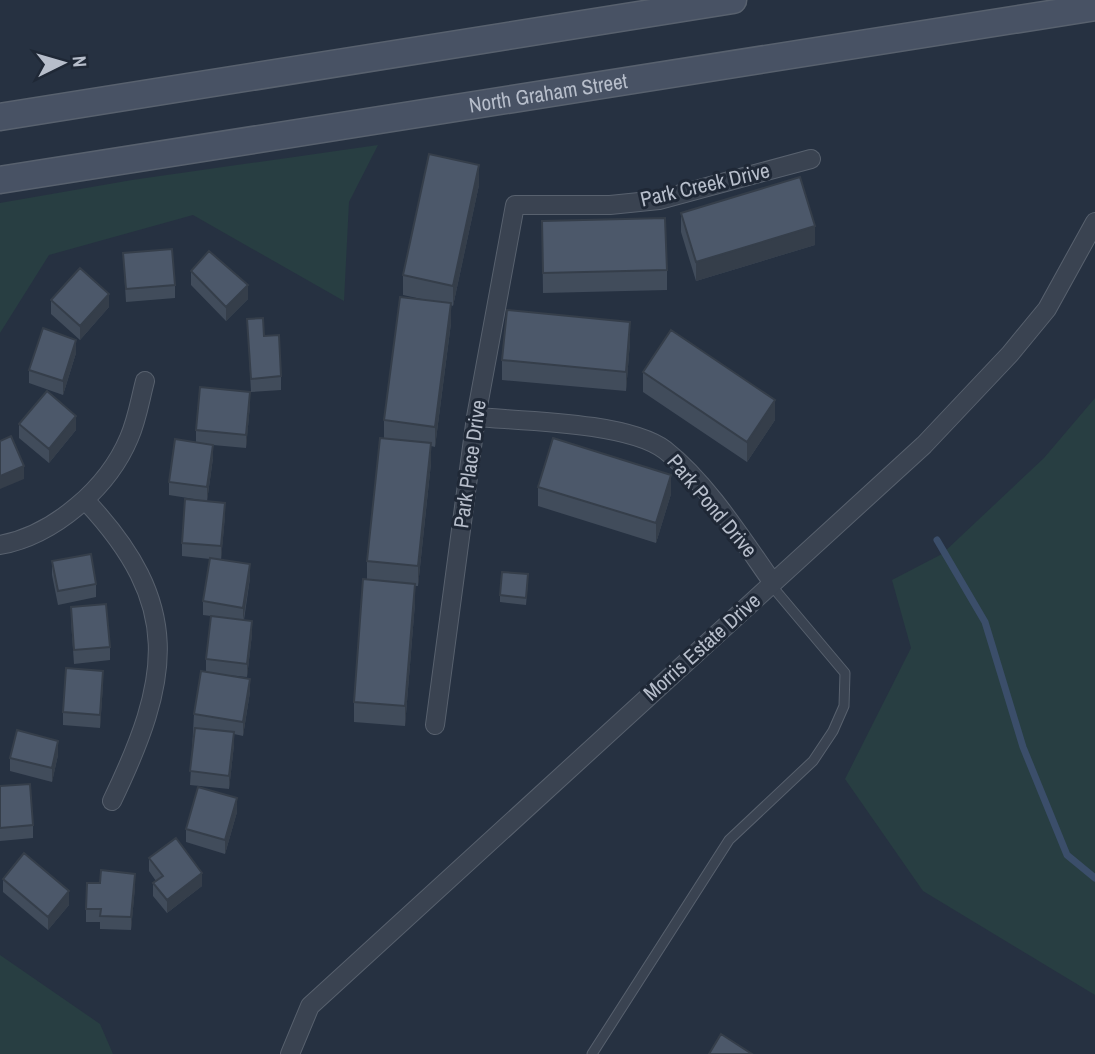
<svg xmlns="http://www.w3.org/2000/svg" width="1095" height="1054" font-family="'Archivo Narrow',sans-serif">
  <rect width="100%" height="100%" fill="#263141"/>
  <!-- green -->
  <path fill="#283e42" d="M378 145 349 202 344 301 193 215 49 255 0 333V203L132 180Z
    M1095 398V995L923 891 845 779 911 648 892 580 942 554 1044 458Z
    M0 955 100 1024 113 1054H0Z"/>
  <g fill="none" stroke-linecap="round" stroke-linejoin="round">
    <!-- stream -->
    <path stroke="#3b4e6a" stroke-width="7" d="M937 540 985 622 1023 747 1067 855 1095 878"/>
    <!-- service casing -->
    <g stroke="#58616e" stroke-width="11">
      <path id="service" d="M592 1054 729 840 813 761 833 731 844 706 845 673 771 585"/>
    </g>
    <!-- minor casing -->
    <g stroke="#58616e" stroke-width="20">
      <path id="minor" d="M476 417C523 421 628 422 665 450 707 483 742 539 773 583
        M85 500C184 605 171 678 112 801
        M0 545C54 535 108 488 129 438 137 420 140 400 145 381
        M435 725 476 417 515 205H610L659 200 811 159
        M290 1054 310 1006 924 445 1010 354 1047 309 1095 222"/>
    </g>
    <!-- secondary casing -->
    <g stroke="#58616e" stroke-width="29">
      <g id="secondary">
        <path d="M0 117 733 0"/>
        <path id="s1" d="M0 180 1095 7"/>
      </g>
    </g>
    <!-- service -->
    <use href="#service" stroke="#3a4351" stroke-width="9"/>
    <!-- minor -->
    <use href="#minor" stroke="#3a4351" stroke-width="18"/>
    <!-- secondary -->
    <use href="#secondary" stroke="#485264" stroke-width="26"/>
  </g>
  <!-- wall -->
  <path fill="#414c5b" d="M479 185 453 306 451 305V323L435 447 431 446V463L418 586H415V603L405 726 354 722V702L367 580V561L384 438V420L426 300 403 295V275Z
    M681 213 815 245 696 281 681 232Z
    M542 221 667 270V290L543 293Z
    M123 253 175 285V298L126 302Z
    M191 271 248 299 226 321 191 285Z
    M51 300 109 307 80 340 51 314Z
    M247 319 264 336 281 376V390L251 392Z
    M630 342 626 391 502 380V360Z
    M76 353 63 395 29 383V370Z
    M643 372 775 420 747 462 643 392Z
    M250 405 246 448 213 445V458L207 501 169 495V482L196 442V430Z
    M19 424 76 430 49 463 19 438Z
    M538 487 671 494 656 543 538 506Z
    M225 516 221 560 250 578 244 620 252 634 247 677 217 674 250 692 243 736 234 734V745L229 789 190 785 194 714 206 672V659L211 616 203 615V601L210 559 182 556V543Z
    M52 561 96 584V597L58 605 52 575Z
    M528 581 526 605 500 602V595Z
    M71 607 110 647V660L74 664 71 620Z
    M103 684 100 728 63 725V712Z
    M58 755 52 782 10 771V758Z
    M0 786 33 825V838L0 841Z
    M237 812 225 854 186 842V829Z
    M149 858 202 886 167 913 153 896V883L156 881 149 871Z
    M3 879 69 905 48 930 3 892Z
    M135 887 131 930 100 929V922H86V909Z"/>
  <!-- shaded-wall -->
  <path fill="#353e4a" d="M479 165V185L453 306V286Z
    M815 226V245L696 281V262Z
    M248 285V299L226 321V307Z
    M109 294V307L80 340V326Z
    M451 303V323L435 447V427Z
    M630 322V342L626 391V372Z
    M76 340V353L63 395V381Z
    M250 392V405L246 448V435Z
    M775 400V420L747 462V442Z
    M76 416V430L49 463V449Z
    M431 443V463L418 586V566Z
    M213 445V458L207 501V487Z
    M24 466V479L0 489V476Z
    M671 475V494L656 543V523Z
    M225 503V516L221 560V546Z
    M250 564V578L243 621V608Z
    M415 584V603L405 726V706Z
    M252 621V634L247 677V664Z
    M103 671V684L100 728V715Z
    M250 679V692L243 736V722Z
    M234 732V745L229 789V776Z
    M58 741V755L52 782V768Z
    M237 798V812L225 854V840Z
    M202 873V886L167 913V900Z
    M135 874V887L131 930V917Z
    M69 891V905L48 930V917Z"/>
  <!-- building -->
  <path fill="#4c586a" stroke="#353e4a" stroke-width="2" d="M429 154 479 165 453 286 403 275Z
    M800 177 815 226 696 262 681 213Z
    M665 218 667 270 543 273 542 221Z
    M172 249 175 285 126 289 123 253Z
    M209 251 248 285 226 307 191 271Z
    M80 268 109 294 80 326 51 300Z
    M400 297 451 303 435 427 384 420Z
    M507 310 630 322 626 372 502 360Z
    M263 318 264 336 279 335 281 376 251 379 247 319Z
    M43 328 76 340 63 381 29 370Z
    M671 330 775 400 747 442 643 372Z
    M200 387 250 392 246 435 196 430Z
    M47 391 76 416 49 449 19 424Z
    M11 436 24 466 0 476V441Z
    M380 438 431 443 418 566 367 561Z
    M553 438 671 475 656 523 538 487Z
    M175 439 213 445 207 487 169 482Z
    M185 499 225 503 221 546 182 543Z
    M91 554 96 584 58 591 52 561Z
    M210 558 250 564 243 608 203 601Z
    M502 572 528 574 526 598 500 595Z
    M363 579 415 584 405 706 354 702Z
    M106 604 110 647 74 650 71 607Z
    M211 616 252 621 247 664 206 659Z
    M66 668 103 671 100 715 63 712Z
    M201 671 250 679 243 722 194 714Z
    M195 728 234 732 229 776 190 771Z
    M17 730 58 741 52 768 10 758Z
    M30 784 33 825 0 828V786Z
    M198 787 237 798 225 840 186 829Z
    M176 838 202 873 167 900 153 883 163 876 149 858Z
    M24 853 69 891 48 917 3 879Z
    M101 870 135 874 131 917 100 916 101 909H86L87 883H100Z
    M721 1034 752 1054H709Z"/>
  <g text-anchor="middle" stroke-width="6" stroke-linejoin="round" paint-order="stroke">
    <!-- street labels -->
    <g font-size="21" fill="#b7becb" stroke="#1f2836">
      <text dy="7" stroke="none"><textPath href="#s1" startOffset="555">North Graham Street</textPath></text>
      <text transform="translate(705 185) rotate(-13)" y="7">Park Creek Drive</text>
      <text transform="translate(470 464) rotate(-82)" y="7">Park Place Drive</text>
      <text transform="translate(712 506) rotate(50)" y="7">Park Pond Drive</text>
      <text transform="translate(702 647) rotate(-42)" y="7">Morris Estate Drive</text>
    </g>
  </g>
  <!-- north arrow -->
  <g transform="translate(63 63) rotate(85)" stroke="#1f2836" stroke-width="5" paint-order="stroke">
  <path d="M0-5L12 26L0 18L-12 26Z" fill="#b7becb"/>
  <text y="-10" font-size="19" font-weight="bold" text-anchor="middle" fill="#b7becb">N</text>
  </g>
</svg>
